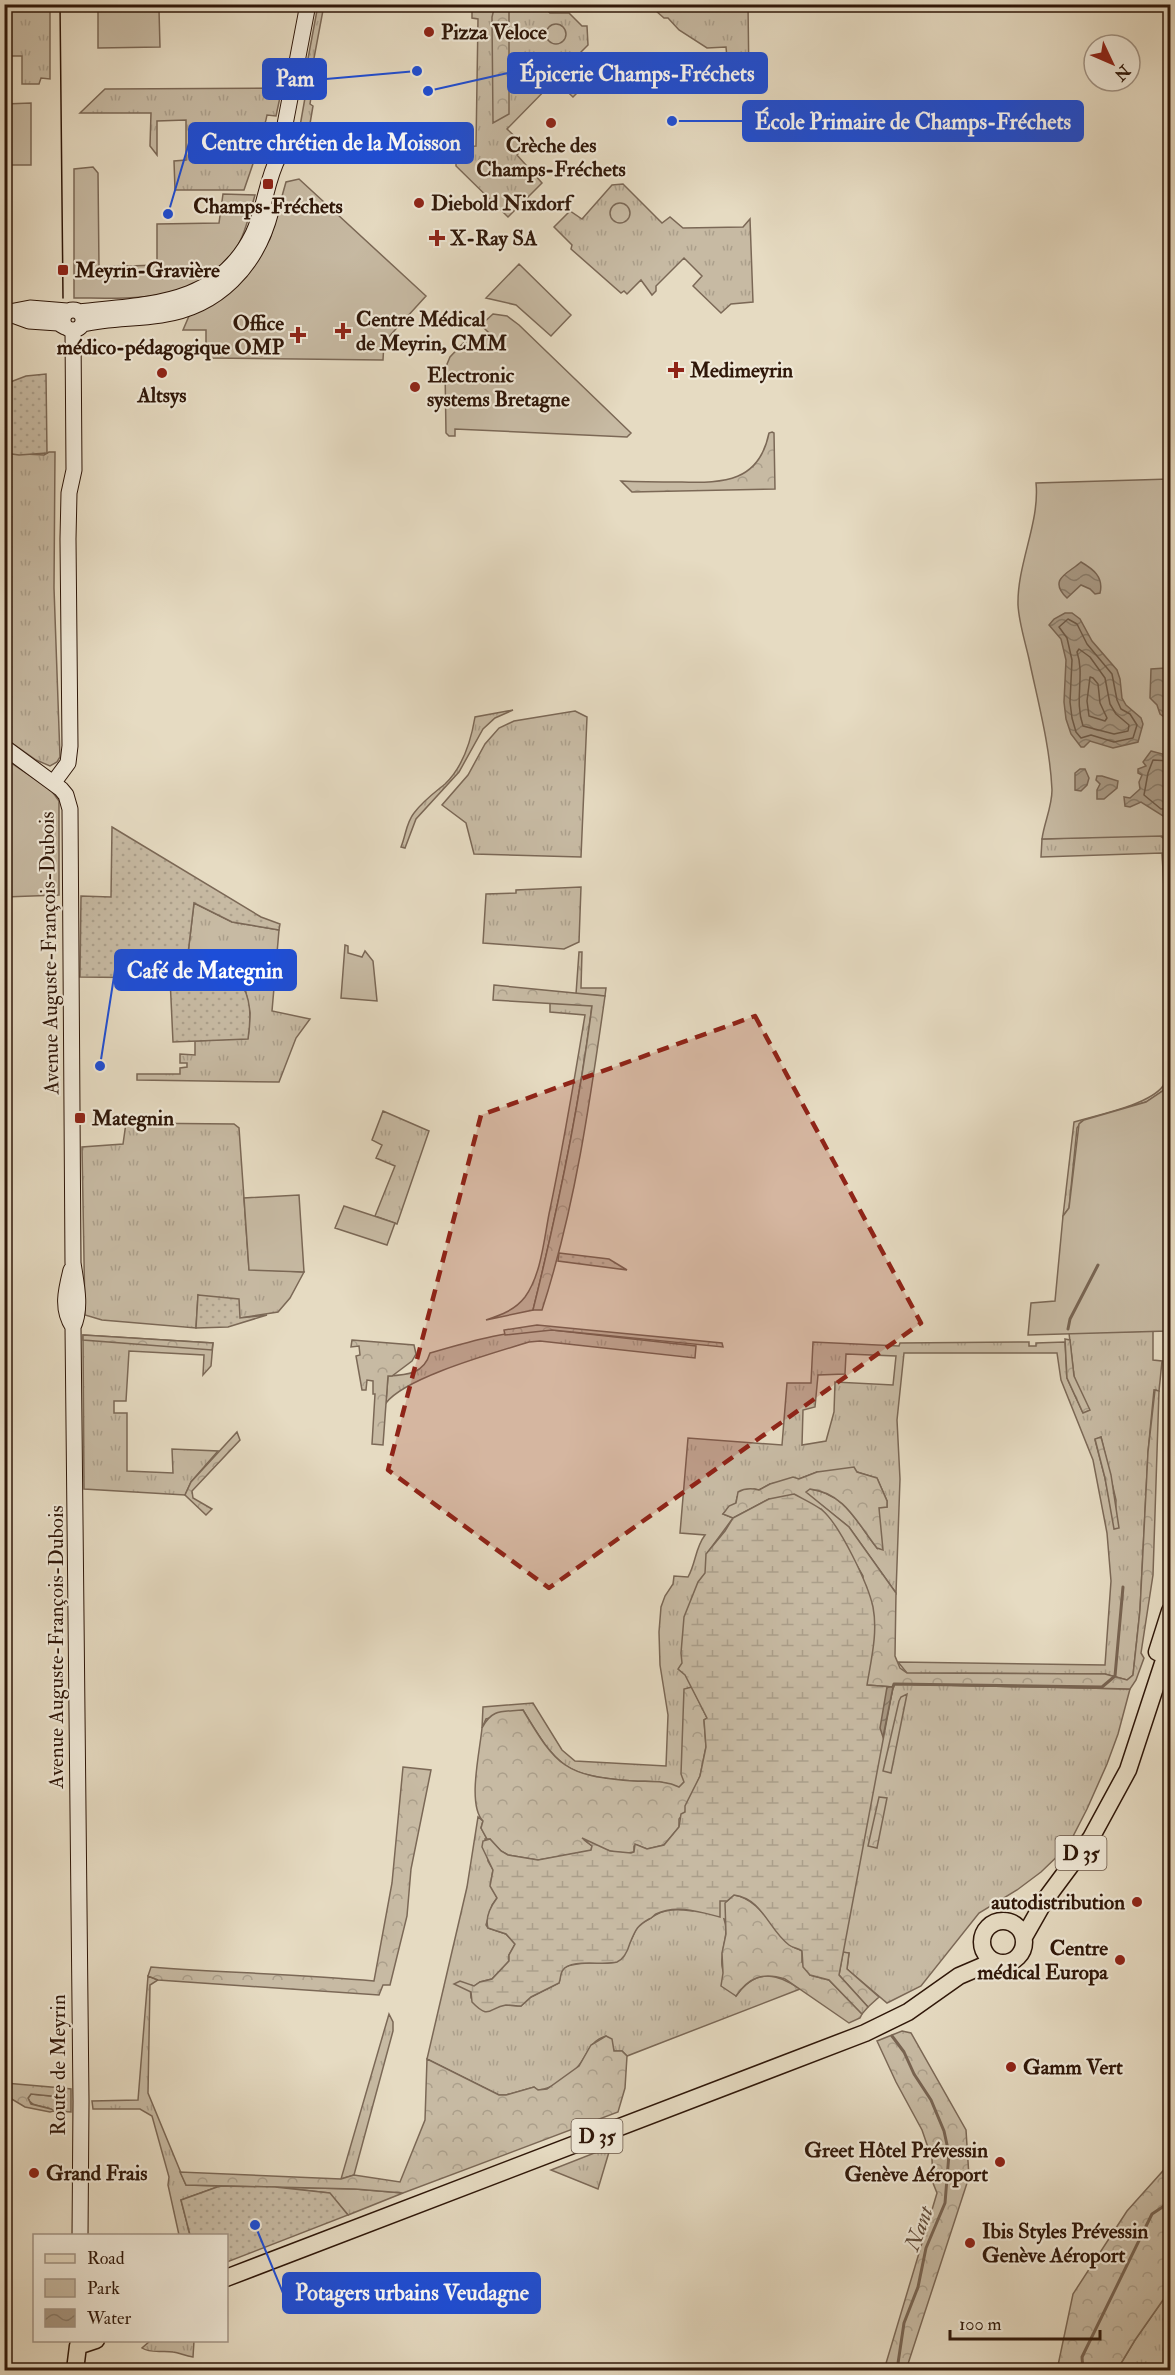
<svg xmlns="http://www.w3.org/2000/svg" width="1175" height="2375" font-family="'IM FELL Double Pica',serif">
  <defs>
    <pattern id="grass-tufts" width="24" height="20" patternUnits="userSpaceOnUse" patternTransform="scale(1.5)"><rect width="24" height="20" fill="#c7baa3"/><path d="M3 7l-1-3M5 7V3M7 7l1-3M15 17l-1-3M17 17v-4M19 17l1-3" fill="none" stroke="#ab9f8b"/></pattern>
    <pattern id="forest-crowns" width="20" height="18" patternUnits="userSpaceOnUse" patternTransform="scale(1.5)"><rect width="20" height="18" fill="#c7baa3"/><path d="M2 6a3 3 0 1 1 6 0M12 15a3 3 0 1 1 6 0" fill="none" stroke="#ab9f8b"/></pattern>
    <pattern id="wetland-marsh" width="20" height="14" patternUnits="userSpaceOnUse" patternTransform="scale(1.5)"><rect width="20" height="14" fill="#c7baa3"/><path d="M1 5h8M5 5V1M11 12h8M15 12V8" fill="none" stroke="#ab9f8b"/></pattern>
    <pattern id="garden-dots" width="8" height="8" patternUnits="userSpaceOnUse" patternTransform="scale(1.5)"><rect width="8" height="8" fill="#c7baa3"/><path d="M2 2h.1M6 6h.1" fill="none" stroke="#ab9f8b" stroke-width="1.8" stroke-linecap="round"/></pattern>
    <pattern id="water-waves" width="16" height="10" patternUnits="userSpaceOnUse" patternTransform="scale(1.5)"><rect width="16" height="10" fill="#a89883"/><path d="M0 5q4-4 8 0t8 0" fill="none" stroke="#897b69"/></pattern>
  </defs>
  <rect width="100%" height="100%" fill="#e6dbc2"/>
  <filter id="stains"><feTurbulence type="fractalNoise" baseFrequency=".00333" numOctaves="4"/><feColorMatrix values="0 0 0 0 .2 0 0 0 0 .09 0 0 0 0 .02 0 0 0 .5 -.17"/></filter>
  <radialGradient id="worn" r=".72"><stop offset=".6" stop-color="#630" stop-opacity="0"/><stop offset="1" stop-color="#630" stop-opacity=".3"/></radialGradient>
  <!-- grass -->
  <path fill="url(#grass-tufts)" stroke="#7b6856" stroke-width="1.5" fill-rule="evenodd" d="M4 5H50V79L41 78 39 84H22V56H5Z
    M318 5H324L311 74 318 75V77H314L310 104 313 106 306 147 298 145 297 143 305 98 304 80Z
    M472 5H541L550 13H569L582 26H587L588 45 581 52 589 60 590 90H580L573 97 555 80 507 129 525 146 517 155 542 183 508 217 456 166V147L476 146 478 19 472 18Z
    M656 5H748L749 84H746L745 77 727 58 726 47 707 48 679 30 668 18H664L656 11Z
    M282 88 276 116 267 115C265 133 247 147 230 151V160L243 158 258 149 244 190H175L174 161 186 160V120L157 121V155L150 146 151 113H80L105 89Z
    M623 184 662 223 670 217 683 228 743 227 750 219 753 302 731 304 721 313 693 286 702 276 684 258 656 286V291L652 295 641 280 627 294 624 291 621 293 571 249 572 245 554 227 570 211 582 219 612 185Z
    M49 452H55L54 588 60 757 57 762 50 766 36 760 5 738V453L44 455Z
    M513 710 495 718 483 729 459 772 416 819 405 848 401 847C406 835 406 823 414 813 423 801 434 793 445 784 463 767 471 741 475 717Z
    M575 711 587 717 581 857 474 854 466 823 442 805 468 775 485 744 499 728 514 721Z
    M1158 835 1166 839 1170 849V1086L1146 1102 1081 1122 1077 1128 1069 1208 1063 1216 1074 1122C1097 1115 1149 1105 1163 1086 1175 1066 1164 889 1162 853L1041 857 1042 839Z
    M581 887 579 942 564 949 483 943 486 894 516 893V890Z
    M194 903 232 922 279 930 272 1011 310 1019 296 1038 279 1082 137 1080V1074H180V1068L187 1067V1063H180V1054L195 1055V1041L248 1038 250 1013 245 988 185 979Z
    M579 952H582L581 988H606L605 996 576 994Z
    M550 1003 592 1005C579 1108 558 1209 533 1310L486 1320C501 1315 515 1310 525 1297 541 1275 544 1240 549 1214 563 1148 574 1082 585 1015L550 1012Z
    M383 1111 429 1131 397 1224 375 1216 395 1166 376 1158 382 1145 372 1140Z
    M126 1123 234 1124 239 1128 249 1269 304 1272 290 1298 278 1312 240 1318 198 1295 196 1328 102 1320 85 1315 82 1147 123 1144Z
    M552 1330 696 1346 695 1358 540 1341 529 1342C494 1353 406 1377 386 1403L388 1376C407 1375 424 1374 430 1353 468 1342 511 1329 552 1330Z
    M1153 1331V1360L1162 1361 1159 1391 1154 1390 1148 1452 1140 1610 1133 1675 1127 1680 1105 1674 907 1673 898 1662 1105 1665 1111 1581 1107 1533 1093 1460 1061 1380 1057 1353H904L897 1420 900 1479 896 1593 849 1527 805 1492 809 1489C845 1493 857 1523 877 1548L879 1507H887V1501L877 1478 857 1472H817L799 1479 770 1484 759 1490 754 1489 737 1497 736 1503 723 1514 733 1518 708 1552 867 1685 887 1687 882 1736 894 1684 1130 1689 1118 1734 1107 1764 1087 1809 1068 1846 1041 1872 1017 1890 979 1913 921 1986 887 2003 847 1969 849 1953 836 1952 724 1919C730 1935 720 1949 722 1966 723 1977 731 1986 736 1996 755 1969 775 1972 800 1989L627 2056 622 2051H614L612 2043 606 2036C590 2041 588 2053 580 2064 571 2076 552 2089 538 2090L534 2087 506 2095H499L427 2059 467 1887 478 1817 483 1821 481 1828 487 1839H485L488 1861 493 1870 491 1881 497 1898 492 1905 486 1925 488 1928 506 1934 515 1944 509 1955V1961L492 1979 480 1982 474 1986 470 1985 471 1998 506 2005 521 2006 531 1997 559 1983C560 1979 560 1972 563 1969 571 1961 605 1963 616 1962 628 1949 629 1944 636 1929 641 1921 645 1922 651 1918 664 1908 677 1909 693 1911L697 1698 692 1687 684 1782 679 1788C665 1780 649 1782 633 1781 565 1776 557 1767 523 1710L486 1719 482 1728 483 1707 533 1703 562 1750 575 1761 666 1766 668 1715 660 1665 659 1632 661 1607 665 1596 673 1584 674 1576 688 1577C696 1563 695 1548 705 1535L680 1533 688 1438 782 1445 787 1383H811L813 1342 899 1346 900 1343 1029 1342V1346H1036V1343L1065 1342 1067 1378 1083 1413 1074 1376 1069 1333ZM846 1354 896 1356 893 1385 835 1382 834 1412 826 1441 802 1445 803 1410 815 1407 818 1375 845 1374ZM1101 1437 1116 1500 1115 1529 1105 1478 1095 1440Z
    M83 1335 213 1343 211 1366 203 1375 204 1355 129 1351 126 1401H114V1413H127V1471L173 1473 172 1449 218 1451 191 1482 185 1495 84 1489Z
    M148 1976 158 1980 150 1985 148 2093 186 2185 220 2186 181 2200 190 2235H179L168 2185 169 2177 152 2116 140 2109H93L92 2101 138 2100Z
    M389 2014 393 2022V2031L354 2175 341 2179Z
    M62 2088 71 2089V2112L54 2111C46 2104 31 2109 28 2098L31 2094 60 2097Z
    M602 2150 609 2152 598 2189 551 2170Z
    M275 2187 355 2189 403 2193 348 2215 329 2193Z
    M1170 2290V2370H1117L1135 2340Z
    M150 2341H194L193 2357C185 2356 180 2353 173 2352 163 2350 151 2354 142 2348Z"/>
  <!-- forest -->
  <path fill="url(#forest-crowns)" stroke="#7b6856" stroke-width="1.5" d="M495 5H509V114L493 123 492 17Z
    M772 432 774 433 775 489 632 492 621 481C642 482 662 482 682 482 724 483 759 482 769 433Z
    M494 985 605 996C590 1102 575 1208 542 1310H533C558 1209 579 1108 592 1006L493 1000Z
    M537 1325 722 1343 723 1347 552 1330 505 1335 504 1330Z
    M83 1335 213 1343 212 1350 83 1340Z
    M1065 1339 1070 1340 1074 1376 1090 1410 1083 1413 1067 1378Z
    M352 1340 414 1345 416 1354 412 1361 392 1376H388L383 1445 372 1444 375 1394H373V1381L367 1380 366 1390H362L356 1356 360 1355 359 1346 351 1347Z
    M1155 1390 1159 1391 1153 1575 1141 1653 1144 1658 1136 1680 1130 1689 894 1684 893 1687 867 1685 863 1576 830 1519 821 1509 779 1499H769L733 1518 723 1514 729 1506 736 1503 738 1492C745 1488 751 1488 759 1490L770 1484 793 1477 799 1479 817 1472 854 1467 857 1472 877 1478 887 1501V1507L879 1508 883 1550 877 1548C857 1523 845 1493 810 1489L806 1492 849 1527 896 1593 895 1656 900 1668 907 1673 1105 1674 1127 1680 1133 1675 1140 1610 1148 1452Z
    M237 1432 240 1440 192 1491 193 1498 212 1509 206 1515 185 1495 191 1482Z
    M1101 1437 1111 1475 1119 1528 1114 1529 1105 1478 1095 1439Z
    M692 1687 707 1718 704 1720 706 1747 700 1776 685 1812 679 1819V1827L664 1845 647 1849 637 1845 634 1846V1852C617 1856 598 1848 584 1840L592 1846 591 1851 538 1860 508 1855 501 1851 490 1839H487L481 1828 483 1821C467 1805 480 1751 482 1728 492 1708 503 1712 523 1710 557 1767 565 1776 633 1781 649 1782 665 1780 679 1787L684 1782 681 1774 684 1689Z
    M907 1694 891 1773 883 1771 899 1701 901 1697Z
    M403 1767 431 1770 411 1869 407 1916 390 1985H383L379 1995 158 1980 148 1976 151 1967C225 1973 300 1974 374 1981L392 1883Z
    M879 1797 887 1798 877 1848 868 1846Z
    M734 1895C760 1899 771 1928 790 1945 793 1948 797 1948 802 1951V1962L810 1975 829 1980 862 2014 860 2018 849 2023 785 1979C763 1972 749 1977 736 1996L721 1986 723 1973 722 1953 726 1934 725 1903Z
    M843 1952 849 1953 847 1969 879 1997 868 2007 839 1975Z
    M902 2031 911 2033 966 2130 969 2177 906 2370H884L937 2193 933 2183 932 2159 922 2130 896 2082 877 2041Z
    M606 2036 612 2039 614 2051H622L627 2056 625 2088 618 2112 403 2193 355 2189 186 2185 180 2172 341 2179 354 2175 400 2182 425 2120 427 2059 499 2095H506L534 2087 538 2090 547 2089 579 2066 591 2045Z
    M4 2083H5L62 2088 61 2097 31 2094 28 2098 31 2104 51 2109 54 2111 50 2112 25 2107 5 2095Z
    M1170 2163V2290L1135 2340 1117 2370H1057L1073 2294 1127 2211Z"/>
  <!-- wetland -->
  <path fill="url(#wetland-marsh)" stroke="#7b6856" stroke-width="1.5" d="M794 1494C803 1499 814 1504 822 1510 840 1525 868 1584 873 1607 878 1633 871 1660 867 1685L893 1687 839 1975 868 2007 862 2014 829 1980 810 1975 803 1967 802 1951C798 1948 793 1948 789 1945 768 1929 763 1899 734 1895L727 1901H720V1917C700 1912 676 1904 656 1914 654 1915 652 1918 649 1919 637 1926 636 1929 630 1943 628 1950 624 1959 617 1962 605 1966 570 1958 563 1970 560 1973 561 1979 559 1983L531 1997 521 2006C516 2006 511 2005 506 2005 489 2007 490 2021 472 2002L471 1992 454 1984 460 1981 474 1986 480 1982 492 1979 509 1961V1955L515 1944 506 1934 488 1928C485 1918 491 1906 497 1898L490 1886 493 1870 482 1847 483 1841 490 1839 501 1851 508 1855 538 1860 591 1850 592 1846 582 1838 610 1851 631 1853 634 1852 635 1844 647 1849 664 1845 679 1827 681 1814 685 1812V1806L700 1776 706 1747 704 1720 707 1718 685 1675 678 1669 682 1663 681 1653 684 1617 698 1582 705 1573 706 1554 725 1531 733 1518 769 1499Z"/>
  <!-- park -->
  <path fill="#c7baa3" stroke="#7b6856" stroke-width="1.5" d="M98 5H194V9L159 10 160 47 98 48Z
    M546 34a10 10 0 1 1 20 0a10 10 0 1 1-20 0Z
    M31 103V165H5V104Z
    M93 167 98 173 99 267 157 265V224L219 223 223 194 255 195C250 212 246 232 237 247 233 254 227 259 222 264 183 303 126 298 74 298V169Z
    M299 179 426 296 384 342 383 360 208 358 210 351 206 348V330H183L189 316 223 297 248 273 270 239 286 182Z
    M610 213a10 10 0 1 1 20 0a10 10 0 1 1-20 0Z
    M519 264 571 315 551 336 516 305 486 298Z
    M493 314 507 316 519 325 631 433 627 437 455 429V436H449L446 433 445 369 450 357 469 337 477 344 489 333 481 325Z
    M1170 479V864V849L1162 836 1042 839C1044 823 1052 807 1052 790 1050 746 1038 702 1029 659 1025 641 1019 623 1018 605 1017 564 1040 522 1036 483Z
    M4 758 51 790 59 801V895L5 897Z
    M345 945 348 946V953L362 957 365 951 373 961 377 1001 341 998Z
    M1170 1086V1327L1168 1331 1028 1335 1031 1303 1055 1301 1063 1216 1069 1208 1079 1124 1084 1120 1146 1102Z
    M299 1195 304 1272 249 1270 244 1198Z
    M344 1206 395 1223 387 1245 335 1228Z"/>
  <!-- garden -->
  <path fill="url(#garden-dots)" stroke="#7b6856" stroke-width="1.5" d="M46 374 47 453 19 455 5 453V384L26 376Z
    M112 827 261 917 280 924 279 930 232 922 194 903 185 979 239 981C252 997 251 1019 248 1039L173 1042 170 978 80 977 81 896 111 897Z
    M559 1253 609 1259 627 1270 558 1261Z
    M198 1295 239 1299 240 1318 267 1315 228 1327 196 1328Z
    M220 2186 275 2187 330 2193 348 2215 227 2262 226 2236 190 2235 181 2200Z"/>
  <!-- water -->
  <path fill="url(#water-waves)" stroke="#786452" stroke-width="1.5" d="M1081 562C1093 569 1104 577 1100 593L1095 594 1090 589 1081 585 1067 598C1047 579 1069 573 1081 562Z
    M1065 613H1072L1080 619 1092 641 1117 670 1120 679 1122 698 1126 705 1141 718 1143 724 1138 742 1113 748 1090 741 1084 747H1081L1071 734 1066 719 1064 702 1066 660 1061 639 1049 625 1054 619Z
    M1170 664V721L1160 714 1157 705 1150 698 1151 669 1166 668Z
    M1151 751 1170 756V813L1163 816 1141 802 1130 807 1125 806 1124 797 1130 798 1140 789 1139 782 1142 775 1138 773V769L1146 766 1143 762Z
    M1080 769H1085L1089 778 1087 785 1081 791 1075 790V773Z
    M1097 776H1102L1118 781 1117 788 1104 799H1097V790L1100 784 1096 780Z
    M887 1687H893L883 1737 880 1728Z"/>
  <g fill="none" stroke-linecap="round" stroke-linejoin="round">
    <!-- shore -->
    <path stroke="#6c5846" stroke-width="1.5" d="M1068 619 1077 624 1087 644 1112 674 1117 700 1121 709 1130 714 1137 725 1133 738 1114 742 1091 735 1081 738 1076 732 1072 718 1070 702 1072 660 1067 638 1059 627Z
      M1079 649 1090 657 1105 678 1110 704 1116 714 1129 725 1128 731 1114 734 1083 726C1074 700 1085 675 1077 652Z
      M1090 677 1093 678 1098 684 1100 703 1107 718 1105 721 1089 716 1087 701Z
      M1170 761 1153 760 1148 773 1144 795 1161 809 1170 808"/>
    <!-- stream -->
    <path stroke="#786452" stroke-width="3" d="M1068 1329 1070 1319 1098 1265
      M893 1687 894 1684 1102 1687 1115 1676 1123 1587
      M892 2036 904 2052 914 2074 931 2100 944 2131 949 2154 945 2203 926 2248 918 2287 904 2323 897 2370
      M1083 2370 1082 2357 1152 2214 1170 2202"/>
    <!-- secondary casing -->
    <g stroke="#2f1709" stroke-width="17">
      <path id="secondary" d="M63 320a10 10 0 1 1 20 0a10 10 0 1 1-20 0Z
        M79 312C148 304 218 306 253 234 265 209 266 180 279 156L308 4
        M4 313 30 308 67 311
        M7 313 29 321 58 323 65 327
        M83 324C108 318 135 319 161 315 218 307 257 266 271 211
        M4 747 61 789 66 795 70 809 73 1263C76 1283 82 1308 73 1327L81 2101 80 2236
        M54 782 68 763 70 746 68 539 69 493 74 470 73 331
        M71 1270C66 1290 61 1309 73 1327"/>
    </g>
    <!-- primary casing -->
    <g stroke="#2f1709" stroke-width="19">
      <path id="primary" d="M1157 1652 1170 1611
        M982 1942a21 21 0 1 1 42 0a21 21 0 1 1-42 0Z
        M1024 1937 1045 1900 1091 1838 1128 1770 1170 1642
        M226 2278 865 2033 908 2012 959 1976 994 1961
        M75 2370 78 2346 96 2340"/>
    </g>
    <!-- secondary -->
    <use href="#secondary" stroke="#efe8d7" stroke-width="15"/>
    <!-- primary -->
    <use href="#primary" stroke="#e6dbc2" stroke-width="16"/>
    <!-- tram -->
    <path stroke="#2f1709" stroke-width="1.5" d="M60 4 63 298"/>
  </g>
  <!-- marked area -->
  <path fill="#8f2418" fill-opacity="0.2" stroke="#8f2418" stroke-width="4.5" stroke-dasharray="12 8" stroke-linejoin="round" d="M755 1016 921 1323 549 1588 388 1470 481 1115Z"/>
  <!-- markers -->
  <g fill="#8f2418" stroke="#efe8d7" stroke-width="2">
    <circle cx="429" cy="32" r="6"/>
    <circle cx="551" cy="123" r="6"/>
    <rect x="262" y="178" width="12" height="12" rx="3"/>
    <circle cx="419" cy="203" r="6"/>
    <path d="M434 229h6v6h6v6h-6v6h-6v-6h-6v-6h6z"/>
    <rect x="57" y="264" width="12" height="12" rx="3"/>
    <path d="M340 322h6v6h6v6h-6v6h-6v-6h-6v-6h6z"/>
    <path d="M295 326h6v6h6v6h-6v6h-6v-6h-6v-6h6z"/>
    <path d="M673 361h6v6h6v6h-6v6h-6v-6h-6v-6h6z"/>
    <circle cx="162" cy="373" r="6"/>
    <circle cx="415" cy="387" r="6"/>
    <rect x="74" y="1112" width="12" height="12" rx="3"/>
    <circle cx="1137" cy="1902" r="6"/>
    <circle cx="1120" cy="1960" r="6"/>
    <circle cx="1011" cy="2067" r="6"/>
    <circle cx="1000" cy="2162" r="6"/>
    <circle cx="34" cy="2173" r="6"/>
    <circle cx="970" cy="2243" r="6"/>
  </g>
  <g text-anchor="middle" stroke-width="4.5" stroke-linejoin="round" paint-order="stroke">
    <!-- shield labels -->
    <g fill="#efe8d7" stroke="#695647" stroke-width="1.5">
      <rect x="1055.5" y="1836" width="51" height="34" rx="4.5"/>
      <rect x="571.5" y="2119" width="51" height="34" rx="4.5"/>
    </g>
    <g font-size="20" font-weight="bold" fill="#2f1709">
      <text x="1081" y="1860">D 35</text>
      <text x="597" y="2143">D 35</text>
    </g>
    <!-- poi labels -->
    <g font-size="21" font-weight="bold" fill="#2f1709" stroke="#efe8d7" text-anchor="start">
      <text x="441" y="39">Pizza Veloce</text>
      <text x="551" y="152" text-anchor="middle">Crèche des<tspan x="551" dy="24">Champs-Fréchets</tspan></text>
      <text x="431" y="210">Diebold Nixdorf</text>
      <text x="268" y="213" text-anchor="middle">Champs-Fréchets</text>
      <text x="450" y="245">X-Ray SA</text>
      <text x="75" y="277">Meyrin-Gravière</text>
      <text x="356" y="326">Centre Médical<tspan x="356" dy="24">de Meyrin, CMM</tspan></text>
      <text x="284" y="330" text-anchor="end">Office<tspan x="284" dy="24">médico-pédagogique OMP</tspan></text>
      <text x="690" y="377">Medimeyrin</text>
      <text x="427" y="382">Electronic<tspan x="427" dy="24">systems Bretagne</tspan></text>
      <text x="162" y="402" text-anchor="middle">Altsys</text>
      <text x="92" y="1125">Mategnin</text>
      <text x="1125" y="1909" text-anchor="end">autodistribution</text>
      <text x="1108" y="1955" text-anchor="end">Centre<tspan x="1108" dy="24">médical Europa</tspan></text>
      <text x="1023" y="2074">Gamm Vert</text>
      <text x="988" y="2157" text-anchor="end">Greet Hôtel Prévessin<tspan x="988" dy="24">Genève Aéroport</tspan></text>
      <text x="46" y="2180">Grand Frais</text>
      <text x="982" y="2238">Ibis Styles Prévessin<tspan x="982" dy="24">Genève Aéroport</tspan></text>
    </g>
    <!-- street labels -->
    <g font-size="21" fill="#2f1709" stroke="#efe8d7">
      <text transform="translate(49 953) rotate(-91)" y="7">Avenue Auguste-François-Dubois</text>
      <text transform="translate(56 1647) rotate(-90)" y="7">Avenue Auguste-François-Dubois</text>
      <text transform="translate(58 2065) rotate(-90)" y="7">Route de Meyrin</text>
    </g>
    <!-- water labels -->
    <g font-size="22" font-style="italic" fill="#5f4b3a" stroke="#efe8d7">
      <text transform="translate(918 2228) rotate(-69)" y="8">Nant</text>
    </g>
  </g>
  <!-- callouts -->
  <path fill="none" stroke="#1d4ed8" stroke-width="2" d="M428 91L508 73M417 71L326 79M672 121L743 121M168 214L189 143M100 1066L115 970M255 2225L283 2293"/>
  <g fill="#1d4ed8" stroke="#efe8d7" stroke-width="2">
    <circle cx="428" cy="91" r="6"/>
    <circle cx="417" cy="71" r="6"/>
    <circle cx="672" cy="121" r="6"/>
    <circle cx="168" cy="214" r="6"/>
    <circle cx="100" cy="1066" r="6"/>
    <circle cx="255" cy="2225" r="6"/>
  </g>
  <g fill="#1d4ed8" stroke="#1d4ed8" stroke-width="2">
    <rect x="508" y="53" width="259" height="40" rx="6"/>
    <rect x="263" y="59" width="63" height="40" rx="6"/>
    <rect x="743" y="101" width="340" height="40" rx="6"/>
    <rect x="189" y="123" width="284" height="40" rx="6"/>
    <rect x="115" y="950" width="181" height="40" rx="6"/>
    <rect x="283" y="2273" width="257" height="40" rx="6"/>
  </g>
  <g font-size="22" text-anchor="middle" font-weight="bold" fill="#fff">
    <text x="637" y="81">Épicerie Champs-Fréchets</text>
    <text x="295" y="86">Pam</text>
    <text x="913" y="129">École Primaire de Champs-Fréchets</text>
    <text x="331" y="150">Centre chrétien de la Moisson</text>
    <text x="205" y="978">Café de Mategnin</text>
    <text x="412" y="2300">Potagers urbains Veudagne</text>
  </g>
  <!-- margin -->
  <rect width="1175" height="2375" fill="none" stroke="#e6dbc2" stroke-width="24"/>
  <rect x="6" y="6" width="1163" height="2363" fill="none" stroke="#2f1709" stroke-width="3"/>
  <rect x="12" y="12" width="1151" height="2351" fill="none" stroke="#2f1709" stroke-width="1.5"/>
  <!-- legend -->
  <rect x="33" y="2234" width="195" height="108" fill="#efe8d7" stroke="#a29485" stroke-width="1.5"/>
  <rect x="45" y="2254" width="30" height="9" fill="#e6dbc2" stroke="#a29485" stroke-width="1.5"/>
  <text x="87" y="2264" font-size="18" fill="#2f1709">Road</text>
  <rect x="45" y="2279" width="30" height="18" fill="#c7baa3" stroke="#a29485" stroke-width="1.5"/>
  <text x="87" y="2294" font-size="18" fill="#2f1709">Park</text>
  <rect x="45" y="2309" width="30" height="18" fill="url(#water-waves)" stroke="#a29485" stroke-width="1.5"/>
  <text x="87" y="2324" font-size="18" fill="#2f1709">Water</text>
  <!-- north arrow -->
  <g transform="translate(1112 63) rotate(134)"><circle r="28" fill="#efe8d7" stroke="#a29485" stroke-width="1.5"/>
  <path d="M0-4.5L10 22L0 15L-10 22Z" fill="#8f2418"/>
  <text y="-9" font-size="16" font-weight="bold" text-anchor="middle" fill="#2f1709">N</text>
  </g>
  <!-- scale -->
  <path d="M950 2330v9h150v-9" fill="none" stroke="#2f1709" stroke-width="3"/>
  <text x="959" y="2330" font-size="18" fill="#2f1709" stroke="#efe8d7" stroke-width="4.5" paint-order="stroke">100 m</text>
  <rect width="100%" height="100%" filter="url(#stains)"/>
  <rect width="100%" height="100%" fill="url(#worn)"/>
</svg>
